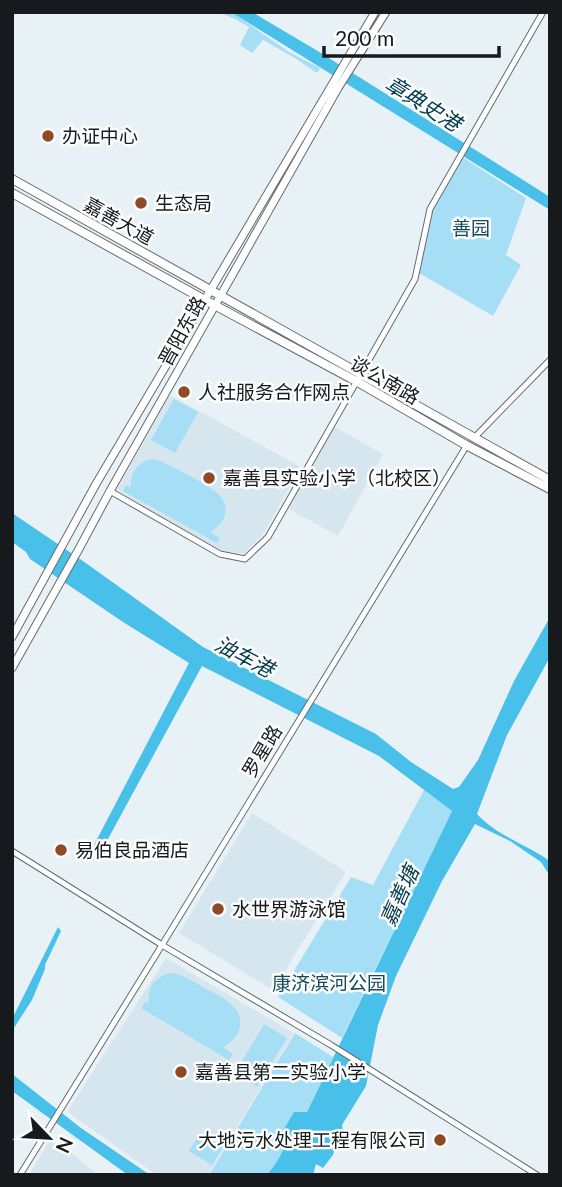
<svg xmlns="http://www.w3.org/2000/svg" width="562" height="1187" font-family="Lato,'Noto Sans SC',sans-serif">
  <rect width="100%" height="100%" fill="#e8f2f6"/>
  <!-- built -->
  <path fill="#d5e6ee" d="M170 395 301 467 264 533 244 554 222 551 117 490Z
    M333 426 383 454 338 536 287 508Z
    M252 813 346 872 273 990 179 933Z
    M166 958 294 1033 208 1175H157L67 1112Z
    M52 1136 95 1173 94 1175H29Z"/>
  <!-- green -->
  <path fill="#a6def6" d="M218 12H232L289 52 320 68 317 73 295 58 263 40 252 53 240 45 249 27 235 19Z
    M462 157 526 198 506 255 521 265 493 316 419 273 432 210Z
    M174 399 198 412 175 453 151 440Z
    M147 460 154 459 163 462C176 469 212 486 220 496 232 509 223 525 210 532L220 538 217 543 123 491 126 485 131 487C130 474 135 466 147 460Z
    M424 790 452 811 342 1038 278 997 351 877 373 885Z
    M171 973C184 974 195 983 206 989 215 994 227 999 234 1007 247 1022 238 1040 223 1047L233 1054 229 1060 141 1008 145 1002 149 1003C147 987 155 976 171 973Z
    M264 1024 287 1038 257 1087 235 1073Z
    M295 1033 333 1057 307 1112 286 1139 281 1157 267 1175H209Z
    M200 1133 223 1147 212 1165 189 1151Z"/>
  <!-- water -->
  <path fill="#48c0ea" d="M231 12H252L316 50 550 197V210Z
    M12 513 83 561 203 647 376 734 411 762 453 789 459 787 478 760 514 681 550 617V657L507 735 477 814C497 836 526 844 550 861V876L541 862 510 841 475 824 442 881 396 976 378 1025 366 1086 342 1125 343 1132 338 1136 333 1155 323 1168 316 1164 313 1175H267C277 1162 289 1148 283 1131L294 1112H307L452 811 379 756 202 666 102 850 94 845 189 663 123 622 30 559 26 552 12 542Z
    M58 927 61 931 45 965V969L32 1000 14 1028 12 1033V1019Z
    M12 1074 81 1128 150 1175H128L12 1091Z"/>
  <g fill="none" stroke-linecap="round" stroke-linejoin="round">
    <!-- minor casing -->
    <g stroke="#646c6f" stroke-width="7">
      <path id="minor" d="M474 438 550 360
        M110 491 220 554 245 559 268 537 415 279 430 209 543 12
        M12 851 162 945 331 1045 537 1175
        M20 1175 162 945 467 445"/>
    </g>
    <!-- secondary casing -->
    <g stroke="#646c6f" stroke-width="9">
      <path id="secondary" d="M12 637 96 484 375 12
        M12 668 80 547 110 491 338 88 386 12"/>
    </g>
    <!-- primary casing -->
    <g stroke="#646c6f" stroke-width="10">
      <path id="primary" d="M12 179 550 480
        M12 193 205 300 356 381 466 445 550 489"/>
    </g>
    <!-- minor -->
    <use href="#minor" stroke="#fff" stroke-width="5"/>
    <!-- secondary -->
    <use href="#secondary" stroke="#fff" stroke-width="7"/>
    <!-- primary -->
    <use href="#primary" stroke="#fff" stroke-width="8"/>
  </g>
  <!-- markers -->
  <g fill="#904925" stroke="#fcfefe" stroke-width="2.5">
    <circle cx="48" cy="136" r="7"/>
    <circle cx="141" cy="203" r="7"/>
    <circle cx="184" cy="392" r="7"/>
    <circle cx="209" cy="478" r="7"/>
    <circle cx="61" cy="850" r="7"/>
    <circle cx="218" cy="909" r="7"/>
    <circle cx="181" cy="1072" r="7"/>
    <circle cx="440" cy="1140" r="7"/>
  </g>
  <g text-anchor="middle" stroke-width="5" stroke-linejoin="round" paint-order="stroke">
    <!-- poi labels -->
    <g font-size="19" fill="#171a1c" stroke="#fcfefe" text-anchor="start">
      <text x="62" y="143">办证中心</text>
      <text x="155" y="210">生态局</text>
      <text x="198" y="399">人社服务合作网点</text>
      <text x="223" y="485">嘉善县实验小学（北校区）</text>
      <text x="75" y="857">易伯良品酒店</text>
      <text x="232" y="916">水世界游泳馆</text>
      <text x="195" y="1079">嘉善县第二实验小学</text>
      <text x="426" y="1147" text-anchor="end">大地污水处理工程有限公司</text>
    </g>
    <!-- street labels -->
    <g font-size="19" fill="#171a1c" stroke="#fcfefe">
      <text transform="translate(119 221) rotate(29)" y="7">嘉善大道</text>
      <text transform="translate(182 331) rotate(-61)" y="7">晋阳东路</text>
      <text transform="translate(385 380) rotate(30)" y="7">谈公南路</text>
      <text transform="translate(262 751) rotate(-59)" y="7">罗星路</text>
    </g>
    <!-- park labels -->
    <g font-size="19" fill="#16485a" stroke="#fcfefe">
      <text x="471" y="235">善园</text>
      <text x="329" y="990">康济滨河公园</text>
    </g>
    <!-- water labels -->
    <g font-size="21" font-style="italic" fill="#033a4c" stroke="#fcfefe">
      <text transform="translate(423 104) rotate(32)" y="7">章典史港</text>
      <text transform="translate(244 657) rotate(28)" y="7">油车港</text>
      <text transform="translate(400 896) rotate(-66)" y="7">嘉善塘</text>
    </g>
  </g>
  <!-- border -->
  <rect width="562" height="1187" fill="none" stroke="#171a1c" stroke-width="28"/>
  <!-- north arrow -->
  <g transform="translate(49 1138) rotate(115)" stroke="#fcfefe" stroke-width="5" paint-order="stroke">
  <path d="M0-5L12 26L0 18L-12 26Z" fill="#171a1c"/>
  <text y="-10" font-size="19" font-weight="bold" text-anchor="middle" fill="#171a1c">N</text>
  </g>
  <!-- scale -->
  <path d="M324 46v10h175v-10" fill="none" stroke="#171a1c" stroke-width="3.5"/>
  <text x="335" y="46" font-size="21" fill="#171a1c" stroke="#fcfefe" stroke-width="5" paint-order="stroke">200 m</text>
</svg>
